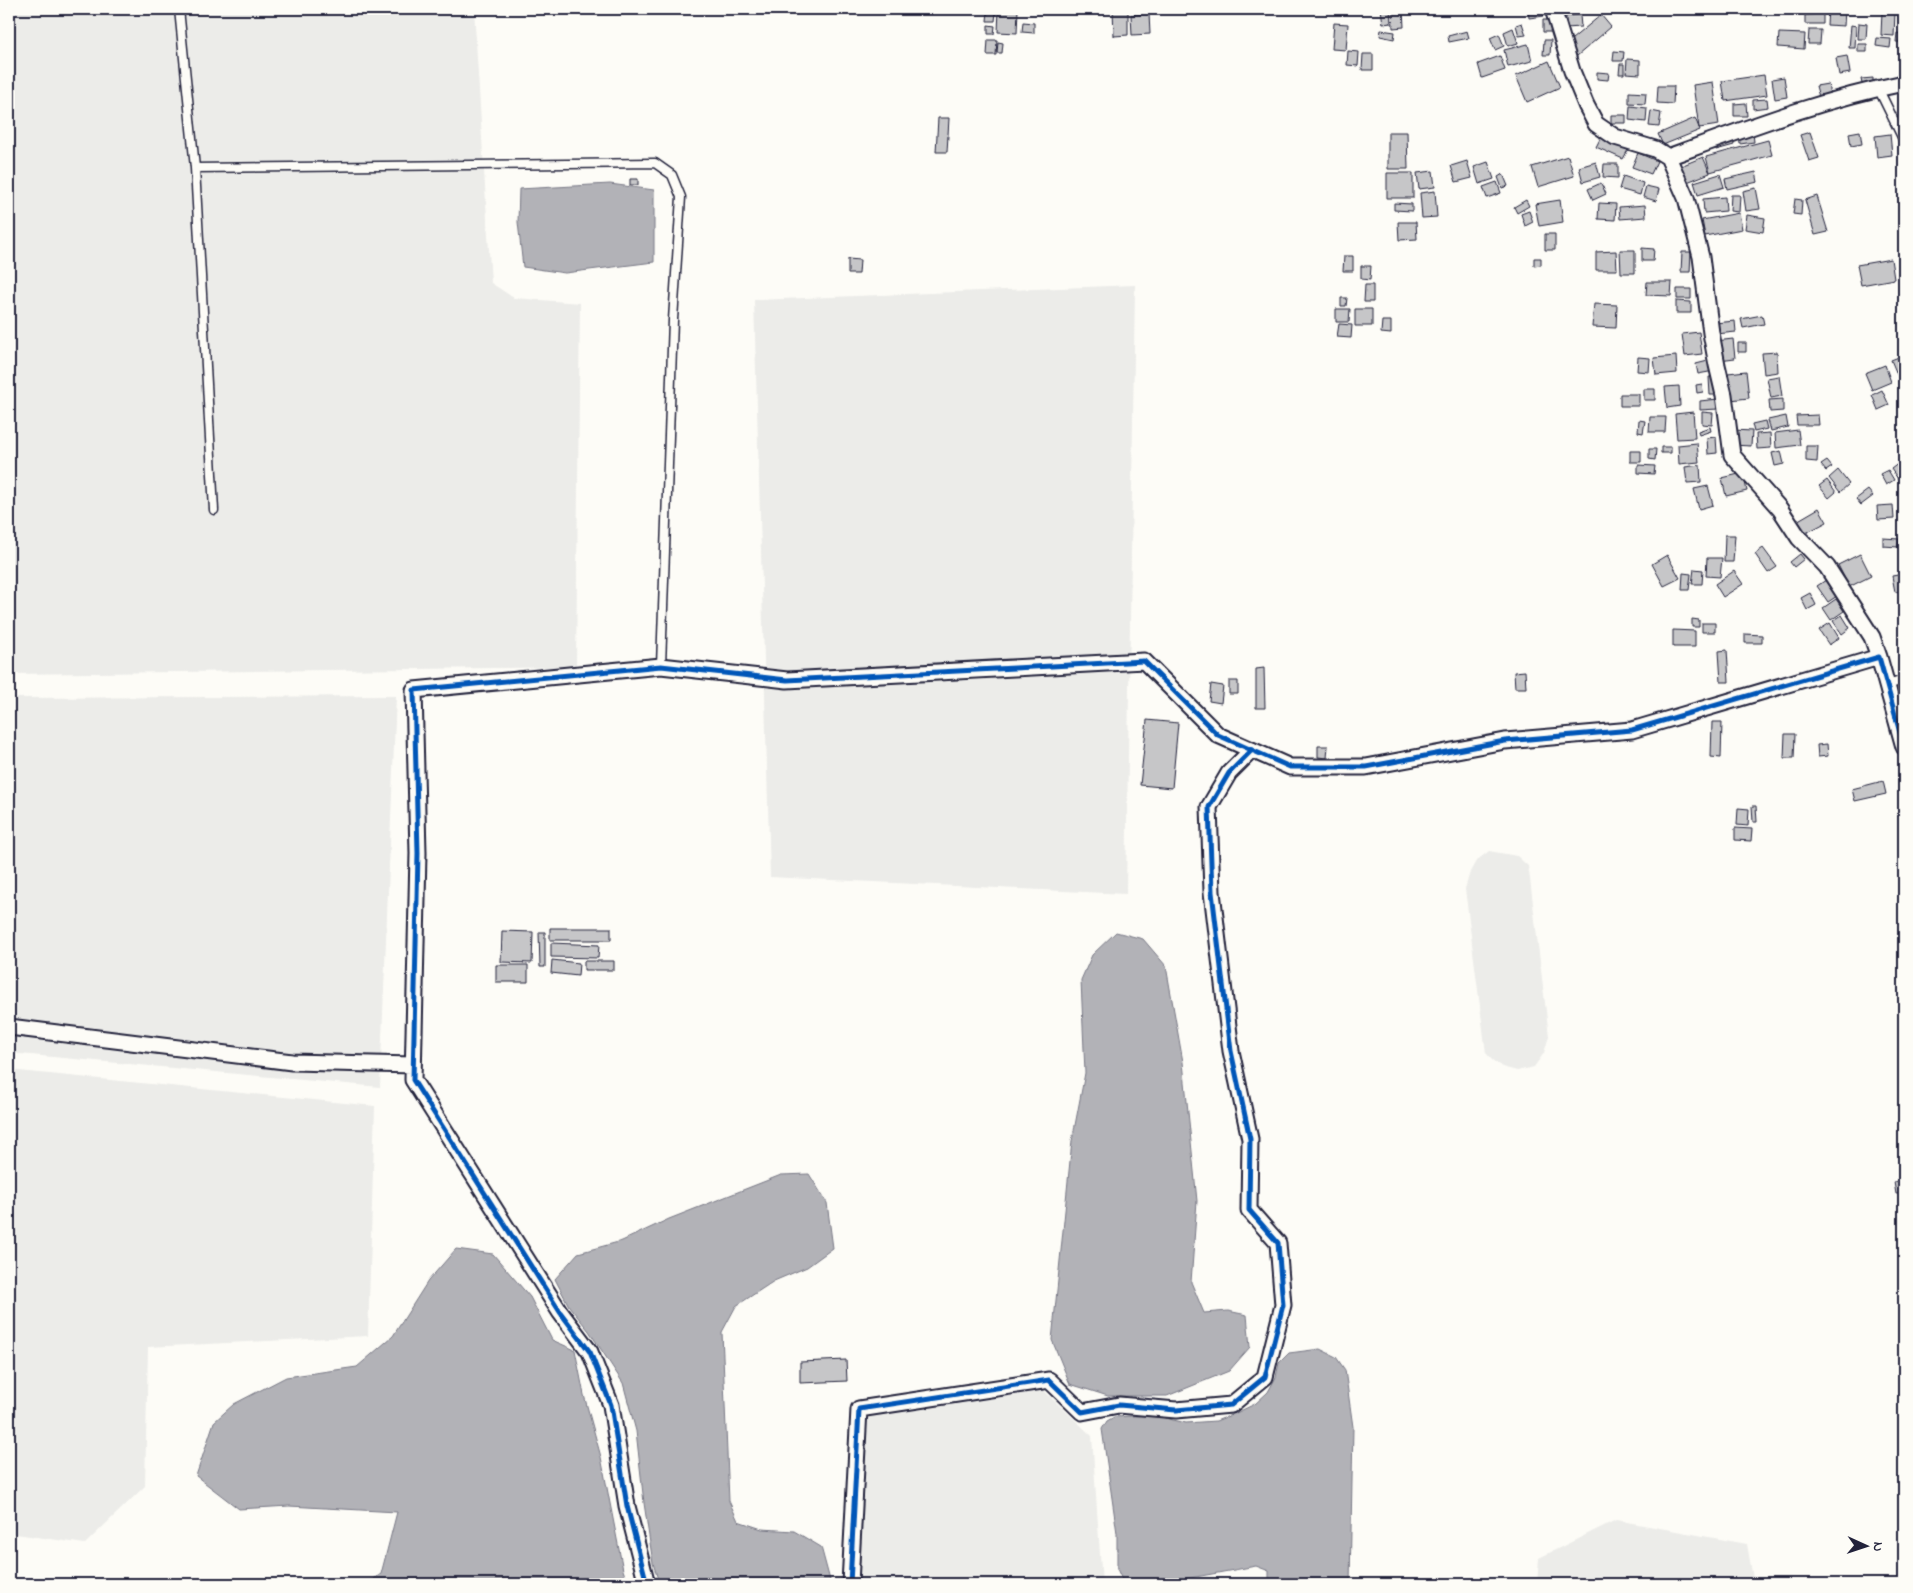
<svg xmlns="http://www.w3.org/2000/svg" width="1913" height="1593" font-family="'Indie Flower',sans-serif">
  <rect width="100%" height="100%" fill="#fdfcf7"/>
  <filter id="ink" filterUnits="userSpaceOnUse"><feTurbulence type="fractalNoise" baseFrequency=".02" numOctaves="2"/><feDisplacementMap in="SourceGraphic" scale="10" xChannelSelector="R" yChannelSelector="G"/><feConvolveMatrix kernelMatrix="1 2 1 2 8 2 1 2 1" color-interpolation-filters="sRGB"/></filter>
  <g filter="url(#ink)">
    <!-- built -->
    <path fill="#ecece9" d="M9 9H474L491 283 514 298 580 303 576 667 9 674Z
      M1135 285 1126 894 770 877 754 300Z
      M396 696 380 1087 9 1053V698Z
      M1489 851 1517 856 1528 866 1530 879 1549 1036 1544 1053 1534 1067 1517 1071 1502 1067 1492 1060 1486 1053 1465 889 1470 872 1476 861Z
      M9 1070 375 1106 368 1336 148 1347 145 1486 85 1544 9 1533Z
      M1042 1389 1092 1436 1102 1584H858L868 1416Z
      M1616 1520 1747 1544 1754 1584H1537L1539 1558Z"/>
    <!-- water -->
    <path fill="#b2b2b7" stroke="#787885" d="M610 184 654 190V262L565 273 523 267 518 222 519 189Z
      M1116 932 1143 939 1166 966 1183 1062 1197 1201 1191 1282 1204 1313 1228 1311 1247 1315 1250 1347 1229 1371 1167 1396H1108L1070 1384 1052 1340 1072 1141 1085 1073 1081 980 1092 955Z
      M809 1174 827 1203 833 1248 807 1267 774 1281 736 1306 722 1332 729 1501 738 1521 762 1529 794 1531 821 1547 831 1584H719L704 1580 686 1584 659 1583 653 1563 644 1503 636 1431 623 1383 589 1331 569 1306 555 1279 578 1253 622 1241 669 1219 781 1175Z
      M456 1249 493 1254 530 1297 552 1340 575 1350 584 1395 601 1457 623 1570 628 1584H366L381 1574 397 1512 289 1506 239 1509 196 1476 214 1422 234 1404 286 1377 357 1367 393 1336 428 1281Z
      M1320 1349 1336 1357 1345 1370 1353 1427 1350 1584H1269V1571L1256 1566 1157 1584H1124L1117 1569V1533L1102 1429 1107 1421 1114 1417 1152 1415 1186 1423 1216 1421 1236 1413 1255 1404 1268 1392 1276 1377 1279 1363 1289 1353Z"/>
    <!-- building -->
    <path fill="#c6c6c8" stroke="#22223b" d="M999 9H1018L1017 33 998 32Z
      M1113 9H1128V35L1114 36Z
      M1381 9H1390L1391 23 1383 24Z
      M1392 9H1403L1404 27 1393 28Z
      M1528 9H1543L1544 16 1529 18Z
      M1828 9H1845L1844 26 1827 25Z
      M988 11 996 12 995 21H987Z
      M1882 11 1895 12 1894 36 1881 35Z
      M1149 14 1150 34 1132 35 1131 15Z
      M1823 14V24H1805V15Z
      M1580 15 1581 27 1566 28V16Z
      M1601 15 1611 27 1577 56 1566 44Z
      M1543 20H1554V32H1543Z
      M1023 22 1034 23V33L1022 32Z
      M1334 23 1348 24 1346 50 1332 49Z
      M1522 23 1526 35 1519 36 1516 25Z
      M1859 23 1867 24 1866 39H1858Z
      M988 25 995 26 994 34H988Z
      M1851 25 1856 26 1855 48H1849Z
      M1513 28 1518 43 1508 46 1504 32Z
      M1381 30 1395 32 1394 39 1380 36Z
      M1809 30H1821L1820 44H1808Z
      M1467 31 1469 38 1449 42 1448 36Z
      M1779 33 1805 34 1804 49 1778 47Z
      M1897 33 1904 34V42H1896Z
      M1499 34 1504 46 1495 50 1490 38Z
      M1877 38 1891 39 1890 48 1876 46Z
      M988 40H997L996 55H987Z
      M1544 40H1551L1550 55H1543Z
      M998 42 1003 43 1002 53H997Z
      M1528 44 1532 61 1508 67 1504 50Z
      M1858 44H1867V52H1858Z
      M1348 51 1359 52 1358 66 1347 65Z
      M1614 51 1624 52 1623 61H1613Z
      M1363 54H1373V70H1362Z
      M1500 56 1505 70 1482 78 1478 64Z
      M1847 56 1850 73 1839 75 1836 58Z
      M1627 59 1640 60V74L1626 73Z
      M1549 61 1560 87 1527 102 1516 76Z
      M1620 64H1624V74H1619Z
      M1597 72 1609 73 1608 80 1597 79Z
      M1764 75 1767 95 1725 101 1722 81Z
      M1784 77 1787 97 1775 99 1772 79Z
      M1873 78V83L1862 84 1861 79Z
      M1713 82 1719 125 1699 128 1693 85Z
      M1828 84 1830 95 1819 97 1816 86Z
      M1658 86H1674L1673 104 1657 103Z
      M1629 92 1646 93 1645 104 1629 103Z
      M1767 99 1768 107 1753 109V100Z
      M1746 103 1747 116H1734V104Z
      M1630 106 1647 108 1646 122 1629 120Z
      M1651 111 1661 113 1659 127 1649 126Z
      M1611 115H1626V123H1611Z
      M938 118H949L947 152H936Z
      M1695 118 1700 130 1663 145 1658 134Z
      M1860 131 1862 144 1851 146 1849 133Z
      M1388 132H1407L1408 169H1388Z
      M1810 132 1819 158 1809 161 1800 135Z
      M1753 133 1754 142 1740 144 1739 135Z
      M1890 134 1892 155 1877 157 1875 136Z
      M1601 137 1628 150 1623 159 1596 147Z
      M1733 140 1734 145 1716 150 1715 146Z
      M1768 140 1772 155 1710 172 1706 157Z
      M1638 153 1657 161 1651 174 1632 167Z
      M1568 156 1574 176 1538 187 1532 167Z
      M1703 157 1710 173 1682 184 1676 168Z
      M1467 161 1472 178 1456 182 1451 166Z
      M1488 162 1494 179 1479 184 1474 167Z
      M1596 162 1600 177 1583 182 1579 167Z
      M1604 164H1618V178L1603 177Z
      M1433 171 1435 187 1419 189 1417 173Z
      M1756 172 1758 182 1727 189 1725 179Z
      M1387 173H1413V198H1387Z
      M1503 174 1508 186 1502 188 1498 177Z
      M1720 174 1724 187 1698 195 1694 182Z
      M1623 176 1643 183 1640 195 1619 189Z
      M630 179H638V185H630Z
      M1497 182 1501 193 1487 198 1483 187Z
      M1601 183 1606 194 1593 200 1588 189Z
      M1646 186 1659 189 1656 201 1643 197Z
      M1756 188 1760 209 1746 211 1743 191Z
      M1435 191 1437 217 1422 218 1420 193Z
      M1731 195H1740L1739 212 1730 211Z
      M1817 196 1828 232 1815 235 1805 200Z
      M1725 197 1726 211 1704 213 1703 199Z
      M1795 199 1802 200 1801 215 1793 214Z
      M1526 200 1529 206 1517 213 1514 207Z
      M1560 200 1563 222 1539 226 1535 204Z
      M1394 203 1412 204V211L1394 210Z
      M1599 203 1616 204 1615 220 1598 219Z
      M1645 205 1646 217 1620 219 1619 207Z
      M1529 211 1533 222 1525 226 1521 214Z
      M1739 213 1742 229 1705 236 1702 220Z
      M1747 215 1765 218 1763 232 1745 229Z
      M1398 222H1416L1417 239 1399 240Z
      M1545 234H1555V250H1545Z
      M1642 248 1654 249 1653 261H1642Z
      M1620 250H1635V273H1621Z
      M1616 251 1617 270H1596V252Z
      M1682 252H1691L1690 272H1681Z
      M1344 256H1353V271H1343Z
      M1534 258H1541V265L1534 266Z
      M848 259 860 260 859 274H848Z
      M1891 259 1894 279 1861 285 1857 265Z
      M1361 266H1371L1370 280 1361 279Z
      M1647 282H1672L1671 296 1646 295Z
      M1365 285H1373V302H1364Z
      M1677 289H1691V299H1677Z
      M1341 298H1347L1346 306H1341Z
      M1676 301 1691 302V313H1676Z
      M1594 304 1617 305 1616 328 1592 327Z
      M1336 309H1350L1349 322H1336Z
      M1355 309H1372V326H1355Z
      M1762 315 1764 324 1743 328 1741 319Z
      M1382 321H1391V334L1381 333Z
      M1735 321 1736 332 1716 334 1715 323Z
      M1339 324 1352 325 1351 338 1337 337Z
      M1699 332 1702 354 1685 356 1682 334Z
      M1733 339 1735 358 1719 360 1716 341Z
      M1738 343H1746V352H1738Z
      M1777 352 1778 372 1764 374 1762 353Z
      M1904 355V385L1902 386 1891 360Z
      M1676 356 1677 373 1656 375 1654 358Z
      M1638 357 1650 358 1649 372 1637 371Z
      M1712 360 1714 371 1698 374 1696 364Z
      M1885 365 1891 382 1872 390 1865 373Z
      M1746 371 1749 398 1730 400 1728 373Z
      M1779 376 1782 396 1771 398 1767 378Z
      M1709 377H1718L1719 395H1710Z
      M1702 384 1703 392 1697 393 1696 385Z
      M1679 386 1680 406 1667 408 1665 387Z
      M1644 389H1655V400H1644Z
      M1882 390 1889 405 1878 410 1872 395Z
      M1620 394H1639V406H1620Z
      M1718 399V409L1700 410V401Z
      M1783 399V411L1770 412 1769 400Z
      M1693 412 1695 438 1677 439 1675 414Z
      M1702 412 1713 413 1712 425 1702 424Z
      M1818 415 1819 425H1797L1796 416Z
      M1786 416 1788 427 1771 431 1768 420Z
      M1650 417H1666L1665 432H1649Z
      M1639 420 1645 421 1643 433 1638 432Z
      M1765 421 1767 429 1754 432 1752 424Z
      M1710 427 1711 431 1699 435 1698 431Z
      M1733 430 1752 431 1751 446 1732 445Z
      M1798 430 1800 445 1776 448 1775 433Z
      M1770 433 1771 448 1757 449 1756 434Z
      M1716 437 1717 453 1708 454 1707 438Z
      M1697 443 1699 462 1679 464 1678 445Z
      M1806 446H1818L1817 462 1806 461Z
      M1661 447H1671V453H1661Z
      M1649 449H1656L1655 460 1649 459Z
      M1630 451H1641V462H1630Z
      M1781 451 1784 464 1775 466 1772 453Z
      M1903 460 1904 474 1898 479 1891 469Z
      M1827 461 1832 467 1826 471 1821 465Z
      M1638 465 1655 466 1654 474 1638 473Z
      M1700 465 1701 482 1687 483 1685 467Z
      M1838 470 1849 484 1840 492 1829 478Z
      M1888 470 1894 480 1886 485 1880 474Z
      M1743 473 1747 491 1726 496 1722 478Z
      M1827 480 1836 492 1829 498 1819 486Z
      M1708 486 1713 505 1699 509 1694 489Z
      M1868 490 1873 496 1861 505 1856 499Z
      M1893 505 1894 519 1878 520 1877 506Z
      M1819 508 1827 522 1802 535 1795 522Z
      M1901 531H1904V545H1900Z
      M1725 535H1735L1733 562H1724Z
      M1883 538 1899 539 1898 547 1883 546Z
      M1763 548 1777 567 1768 573 1755 554Z
      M1800 554 1804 559 1794 567 1790 562Z
      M1860 554 1871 576 1849 587 1838 565Z
      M1667 555 1680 578 1664 586 1652 564Z
      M1707 558H1722L1720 577 1706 576Z
      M1694 569 1703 570 1702 584H1692Z
      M1734 571 1743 584 1723 597 1715 584Z
      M1683 573 1691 574 1689 590H1682Z
      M1904 574V591L1895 592 1892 576Z
      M1826 580 1837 596 1828 602 1817 586Z
      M1810 593 1816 605 1807 610 1801 598Z
      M1836 599 1844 611 1831 620 1823 608Z
      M1842 615 1850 628 1842 634 1833 621Z
      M1692 619 1699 620V627H1692Z
      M1702 623H1715V632H1702Z
      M1830 623 1839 638 1829 645 1819 630Z
      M1673 630 1695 631V647H1673Z
      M1745 634 1762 635V643H1745Z
      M1727 650 1729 682H1721L1719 651Z
      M1264 668 1265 708H1256V669Z
      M1525 671 1526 688H1515L1514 672Z
      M1229 681H1238V694H1229Z
      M1211 684 1223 686 1221 703 1209 701Z
      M1147 720 1178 723 1172 788 1140 785Z
      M1712 722H1722L1721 758 1711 757Z
      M1785 734H1795L1794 758H1784Z
      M1827 744 1828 756 1818 757 1817 745Z
      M1318 746H1328L1327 758 1318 757Z
      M1883 781 1886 794 1855 801 1852 789Z
      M1752 806H1756L1757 822H1753Z
      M1738 808 1749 809 1748 826 1737 825Z
      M1735 828 1752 829 1751 841 1735 840Z
      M550 928H611V940H550Z
      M502 931 533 932 532 963 501 962Z
      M539 932H545V967H540Z
      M551 943 599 945 598 958 551 957Z
      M552 960 579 963 578 976 551 973Z
      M584 961H614V970H584Z
      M496 965H528V982H496Z
      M1902 1181 1903 1193 1896 1194 1894 1182Z
      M846 1360 847 1381 800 1383V1362Z"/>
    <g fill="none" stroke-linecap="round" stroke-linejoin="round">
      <!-- lane casing -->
      <g stroke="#22223b" stroke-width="11">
        <path id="lane" d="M179 9 195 168 655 163 672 175 681 197 673 320 661 666
          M1878 88 1904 141
          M195 168 214 510
          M1887 685 1904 680"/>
      </g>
      <!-- street casing -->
      <g stroke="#22223b" stroke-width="19">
        <path id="street" d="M1553 9 1572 71 1586 105 1596 124 1615 137 1655 149 1668 157 1686 198 1701 257 1711 333 1717 365 1724 395 1732 455 1780 509 1799 538 1827 567 1872 637 1879 657
          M1668 157C1745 129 1823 99 1904 83
          M9 1027 292 1062 413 1065
          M647 1584 627 1506 611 1405 590 1352 560 1312 413 1080 418 853 414 690 661 666 787 680 1144 661 1218 735 1290 767H1366L1505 741 1632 730 1879 657 1904 747
          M850 1584 859 1409 1049 1380 1082 1412 1119 1405 1176 1410 1231 1405 1265 1377 1283 1305 1278 1243 1249 1210 1250 1139 1231 1051 1212 892 1209 807 1229 773 1252 750"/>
      </g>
      <!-- lane -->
      <use href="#lane" stroke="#fdfcf7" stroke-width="8"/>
      <!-- street -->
      <use href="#street" stroke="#fdfcf7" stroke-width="15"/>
      <!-- cycleway casing -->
      <g stroke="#fdfcf7" stroke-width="8">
        <path id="cycleway" d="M647 1584 627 1506 611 1405 590 1352 560 1312 413 1080 418 853 414 690 661 666 787 680 1144 661 1218 735 1290 767H1366L1505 741 1632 730 1879 657 1904 747
          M850 1584 859 1409 1049 1380 1082 1412 1119 1405 1176 1410 1231 1405 1265 1377 1283 1305 1278 1243 1249 1210 1250 1139 1231 1051 1212 892 1209 807 1229 773 1252 750"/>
      </g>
      <!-- cycleway -->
      <use href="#cycleway" stroke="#0057b8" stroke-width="5"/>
    </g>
  </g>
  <!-- margin -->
  <rect width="1913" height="1593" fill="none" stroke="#fdfcf7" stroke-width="30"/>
  <rect x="15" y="15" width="1883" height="1563" fill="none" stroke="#22223b" stroke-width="2" filter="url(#ink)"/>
  <!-- north arrow -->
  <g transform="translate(1866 1546) rotate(93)" stroke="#fdfcf7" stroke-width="4" paint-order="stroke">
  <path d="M0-4L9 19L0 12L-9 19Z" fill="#22223b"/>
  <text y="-8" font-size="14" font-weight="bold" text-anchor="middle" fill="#22223b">N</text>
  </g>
</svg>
